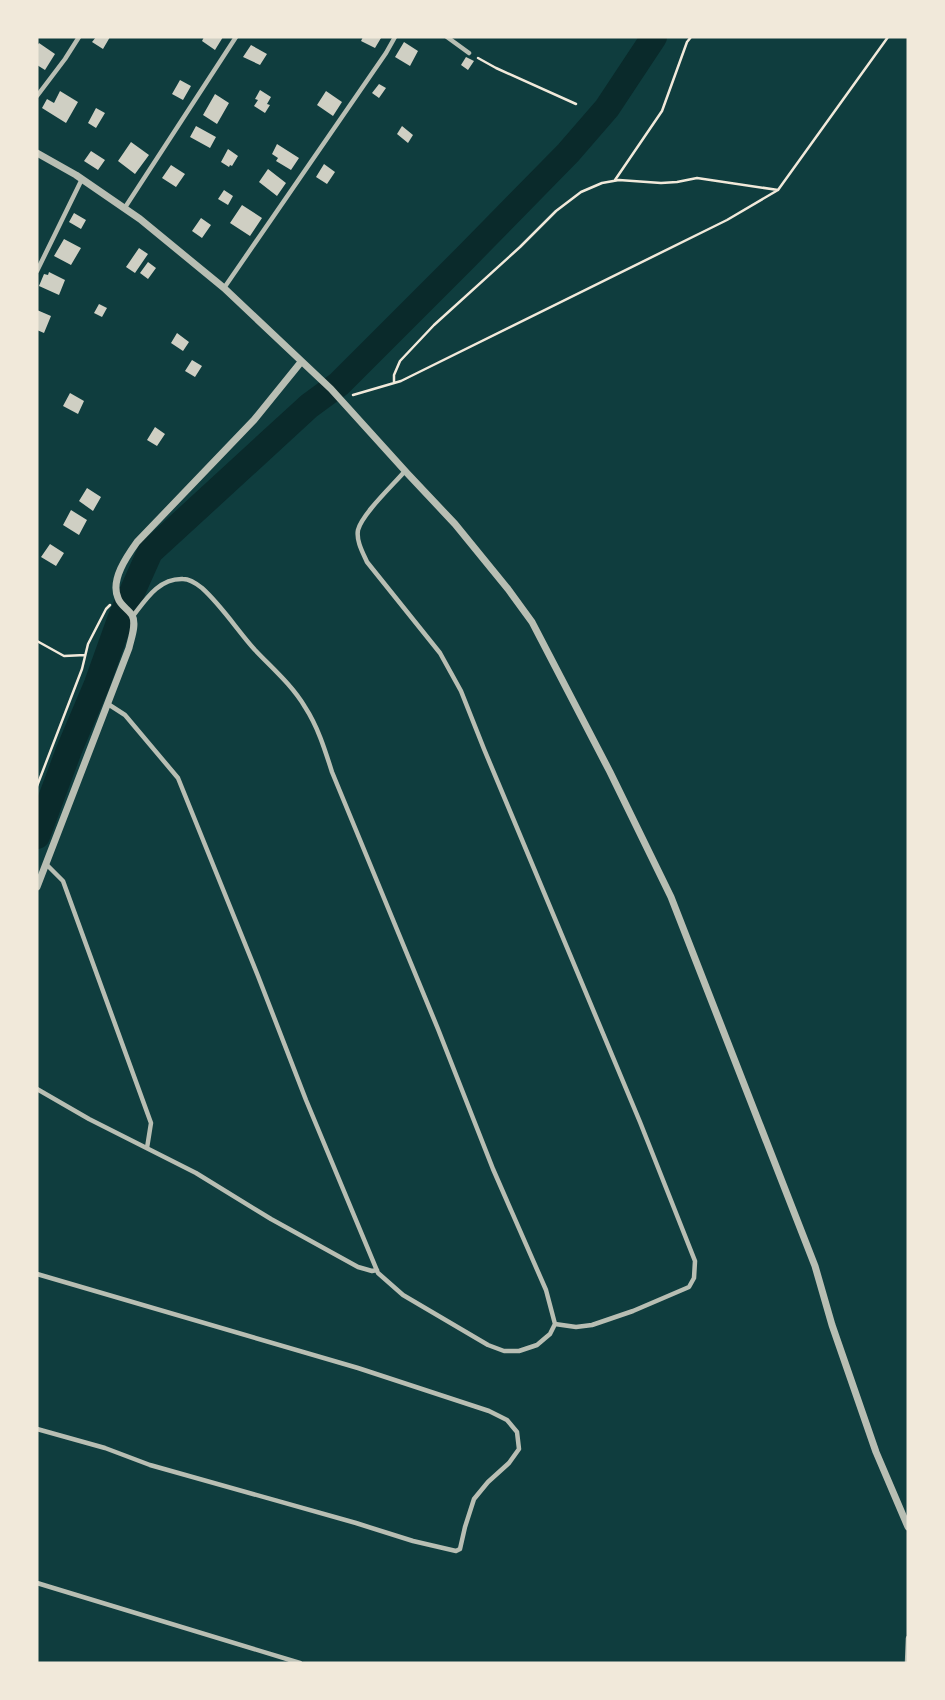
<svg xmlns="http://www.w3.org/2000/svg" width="945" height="1700" font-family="Ubuntu,sans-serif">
  <rect width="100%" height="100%" fill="#0f3d3e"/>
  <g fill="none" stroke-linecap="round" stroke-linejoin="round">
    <!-- river -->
    <path stroke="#0a2a2b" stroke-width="26" d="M37 836 69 750 97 684 121 617 150 552 309 406 339 384 465 258 568 153 607 108 654 37"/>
  </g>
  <!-- building -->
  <path fill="#cfcfc3" d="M96 37H110L103 49 92 42Z
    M204 37H223L215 50 202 41Z
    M363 37H379L381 38 375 48 361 41Z
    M404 42 418 51 410 66 395 57Z
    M39 43 55 54 45 70 37 65V46Z
    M251 45 267 54 260 65 243 57Z
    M466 57 474 61 468 70 461 65Z
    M180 80 191 86 183 100 172 94Z
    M379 84 386 88 379 98 372 93Z
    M260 90 271 97 267 104 270 105 265 113 254 106 258 100 255 99Z
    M60 91 78 102 66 123 42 108 47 99 54 103Z
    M326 91 342 102 333 116 317 105Z
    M215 94 229 103 217 124 203 115Z
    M96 108 105 113 96 128 88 123Z
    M196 126 216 137 210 148 190 137Z
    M402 126 413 135 408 143 397 134Z
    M131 142 149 155 135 174 118 161Z
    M277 144 299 158 291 170 276 161 278 158 272 154Z
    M228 149 238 156 232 166 230 165 229 167 221 162Z
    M91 151 105 160 98 170 84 161Z
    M324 164 335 172 327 184 316 177Z
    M171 165 185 174 176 187 162 178Z
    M268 169 286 183 277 196 259 182Z
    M224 190 233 196 228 205 218 199Z
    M242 205 262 218 250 236 230 223Z
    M74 213 86 220 81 229 69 222Z
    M201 218 211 225 202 238 192 231Z
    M64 239 81 248 71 265 54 256Z
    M139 248 148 254 135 273 126 267Z
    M148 262 156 268 148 279 140 273Z
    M49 272 65 280 59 295 39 286 44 274 48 275Z
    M99 304 107 308 102 317 94 313Z
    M37 310 51 316 44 333 37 330Z
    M177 333 189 342 183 351 171 343Z
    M192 360 202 366 195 377 185 371Z
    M70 393 84 401 78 414 63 406Z
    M155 427 165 434 157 446 147 440Z
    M87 488 101 497 93 511 79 501Z
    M71 510 87 520 79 535 63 525Z
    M50 544 64 553 56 566 41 557Z"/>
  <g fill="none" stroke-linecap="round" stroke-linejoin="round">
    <!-- path -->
    <path stroke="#f1e9da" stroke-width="2.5" d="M478 58 496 68 576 104
      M615 180 662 111 687 42 691 37
      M394 383V375L400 361 434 325 520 247 556 211 581 192 602 183 619 180 661 183 677 182 697 178 778 190
      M353 395 401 381 727 220 778 190 888 37
      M37 641 64 656 85 655
      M37 786 82 669 88 644 106 609 110 605"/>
    <!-- service -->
    <path stroke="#b8beb3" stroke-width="4.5" d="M447 37 469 53
      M37 96 65 59 79 37
      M124 209 236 37
      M37 271 82 179
      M224 288 386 53 395 37
      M405 471C394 484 362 514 358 530 356 541 363 553 367 562L440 653 461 691 484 749 640 1122 695 1261 694 1278 689 1287 633 1311 592 1325 576 1327 555 1324
      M108 704 125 715 178 778 258 976 306 1100 378 1273 403 1295 488 1345 504 1351H519L537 1345 550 1334 555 1324 546 1290 493 1169 438 1029 332 772C325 750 318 727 305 707 292 685 272 668 255 650 237 630 222 606 202 588 197 584 189 579 183 579 159 578 146 599 133 616
      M46 864 63 881 151 1123 147 1148
      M37 1089 89 1119 196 1173 271 1219 358 1267 372 1271 377 1270
      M37 1274 358 1368 489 1411 507 1420 517 1432 519 1449 509 1463 488 1482 474 1499 465 1527 460 1549 456 1551 413 1541 356 1523 150 1465 105 1448 37 1429
      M37 1583 300 1663
      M907 1663 908 1638"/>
    <!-- minor -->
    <path stroke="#b8beb3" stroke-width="7" d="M37 153 76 175 140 219 224 288 331 389 407 473 455 524 508 589 532 622 610 772 671 897 815 1266 832 1325 876 1452 908 1527
      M37 887 129 648C131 639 137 624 132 615 128 609 120 605 118 598 110 580 127 556 137 542L254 420 301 362"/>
  </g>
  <!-- border -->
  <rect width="945" height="1700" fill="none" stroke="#f1e9da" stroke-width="77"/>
</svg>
